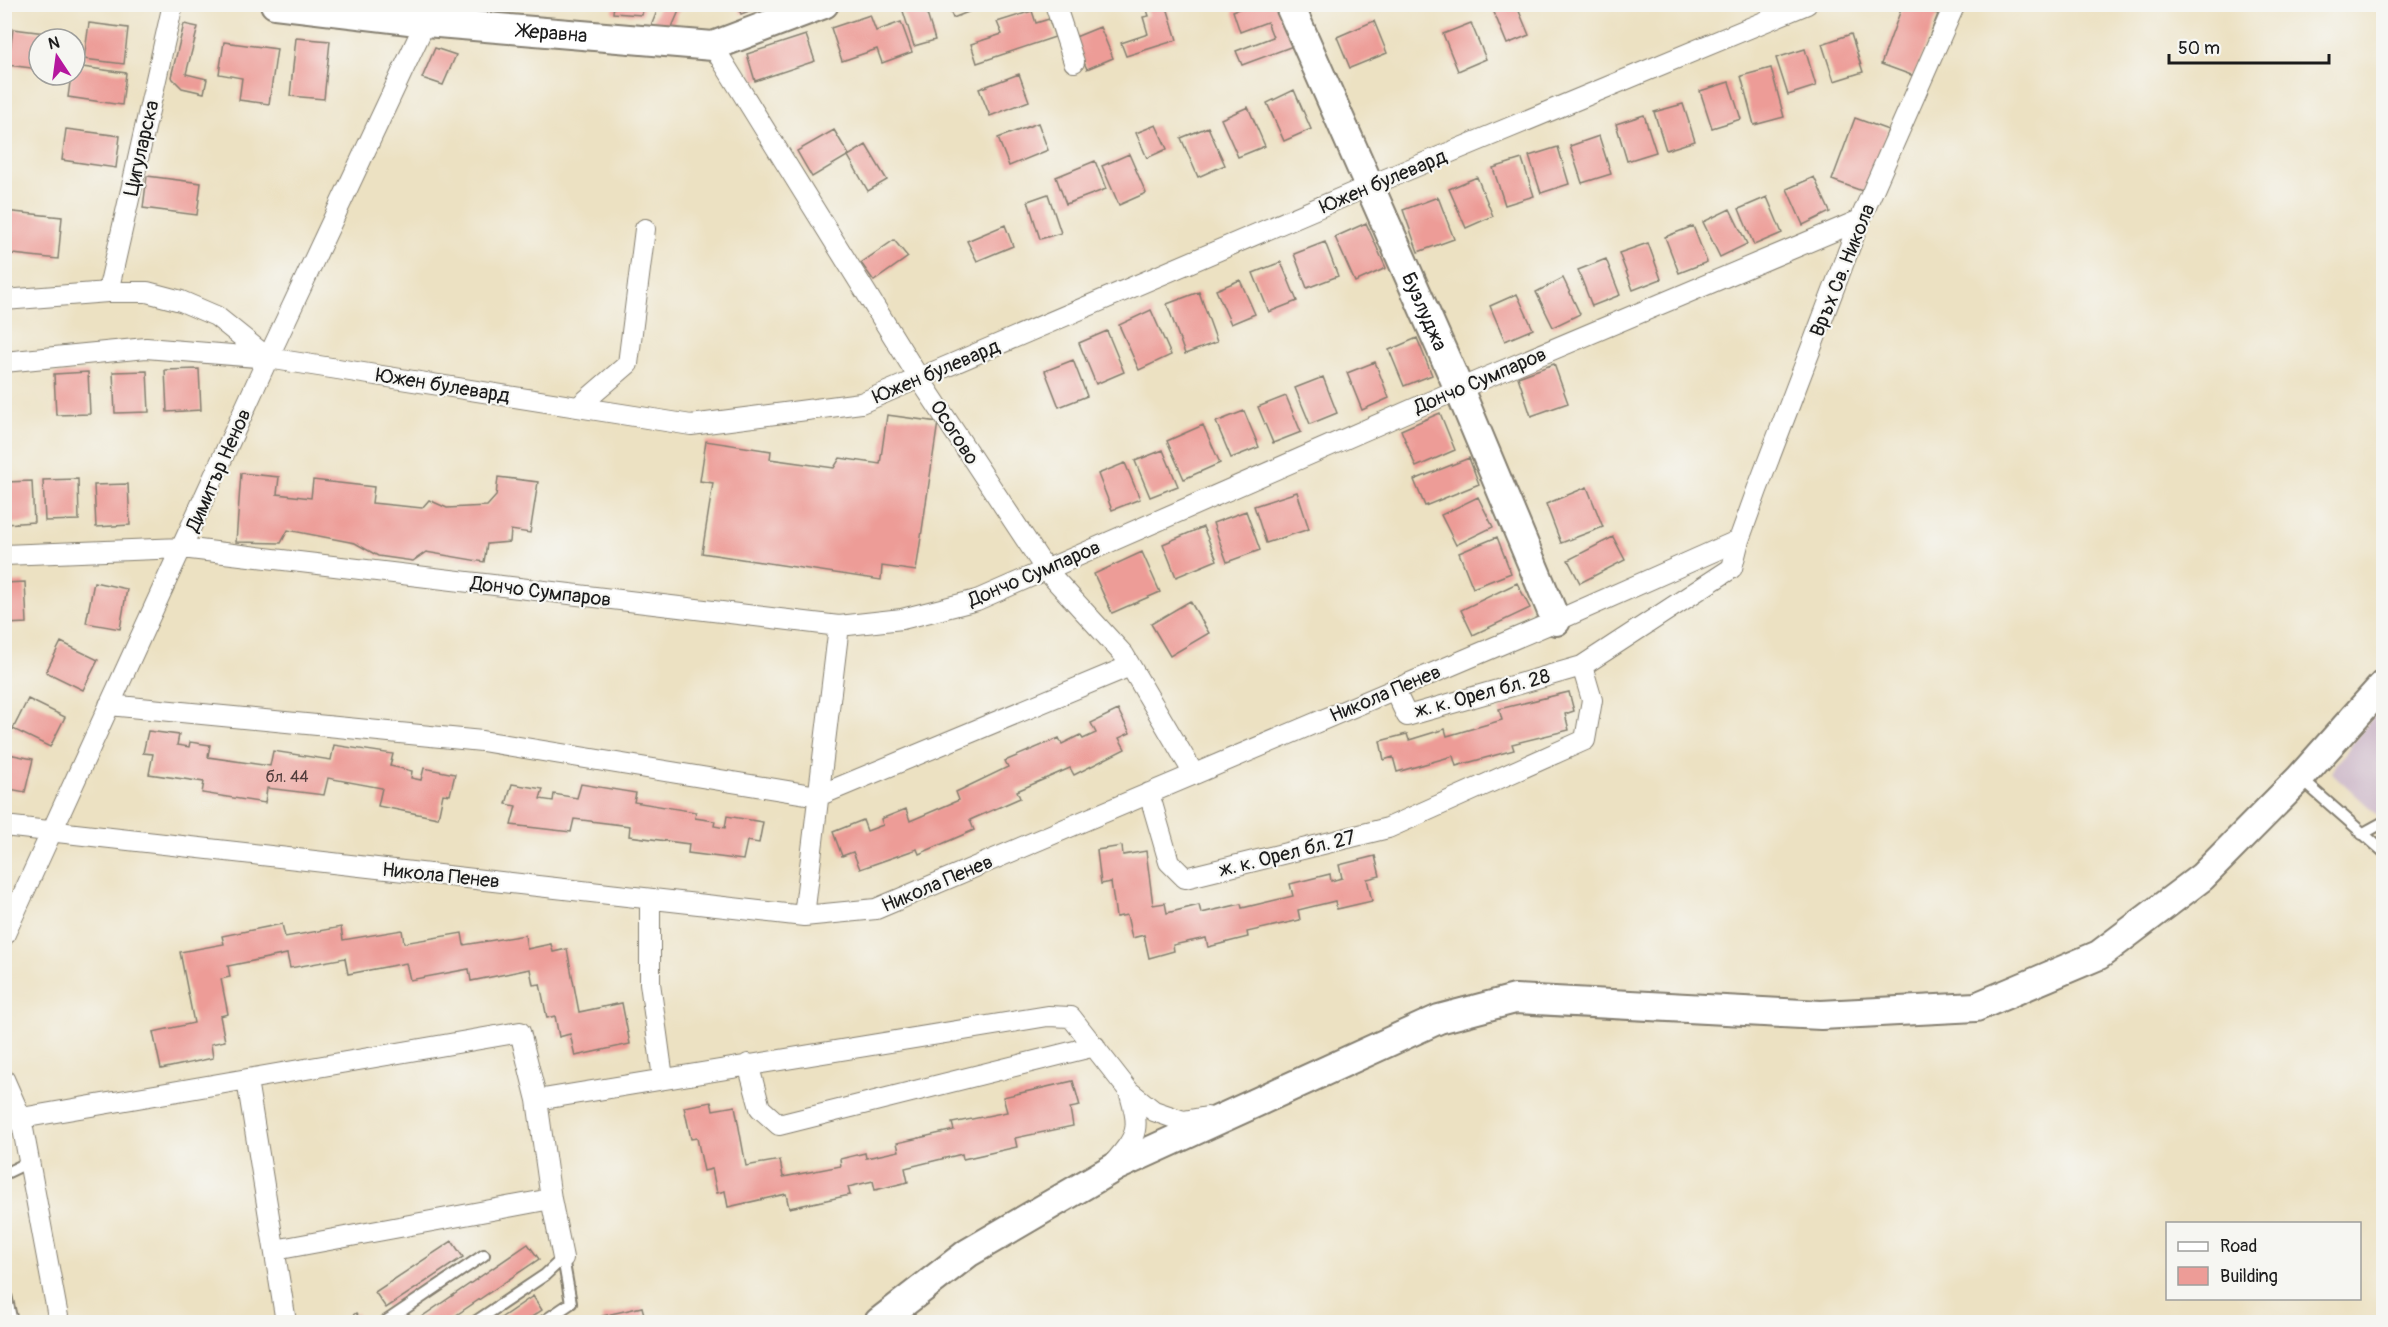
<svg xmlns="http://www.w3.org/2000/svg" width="2388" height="1327" font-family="Pangolin,sans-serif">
  <rect width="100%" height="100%" fill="#f6f6f2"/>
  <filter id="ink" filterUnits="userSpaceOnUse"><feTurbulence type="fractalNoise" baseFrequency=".0167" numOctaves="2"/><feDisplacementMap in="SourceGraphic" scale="12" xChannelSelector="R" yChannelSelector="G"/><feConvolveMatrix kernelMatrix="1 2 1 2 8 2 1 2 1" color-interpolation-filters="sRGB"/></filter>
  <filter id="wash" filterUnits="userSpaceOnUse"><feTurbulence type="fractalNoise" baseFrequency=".008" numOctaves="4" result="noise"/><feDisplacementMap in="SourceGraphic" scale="24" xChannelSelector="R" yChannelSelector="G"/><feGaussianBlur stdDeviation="1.35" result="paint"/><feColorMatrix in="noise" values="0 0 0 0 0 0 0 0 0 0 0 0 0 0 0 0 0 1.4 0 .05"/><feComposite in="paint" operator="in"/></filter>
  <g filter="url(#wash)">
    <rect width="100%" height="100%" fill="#ece1c2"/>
    <!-- industrial -->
    <path fill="#d0bdcc" d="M2383 703V820L2331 772Z"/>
    <g id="blocks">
      <!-- building -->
      <path fill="#ed9c97" d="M614 4H644L642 15 613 13Z
        M660 4H682L669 34 651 26Z
        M911 4H924L935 40 914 46 902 8Z
        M947 4H986V5L953 18Z
        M1145 4H1166L1177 40 1126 56 1121 43 1148 34 1143 17 1149 16Z
        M1252 4H1277L1293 46 1242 65 1236 51 1273 37 1267 22 1240 32 1233 11Z
        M1493 4H1516L1529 35 1507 44 1491 5Z
        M1903 4H1913L1938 14 1914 76 1881 64Z
        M737 5H765L741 14Z
        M1032 11 1036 23 1049 19 1055 37 977 63 971 44 1002 34 997 22Z
        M870 15 876 31 901 22 912 52 882 63 877 49 842 61 831 28Z
        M1374 21 1387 53 1350 68 1337 37Z
        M89 23 128 28 124 64 84 59Z
        M1471 23 1486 59 1458 71 1443 34Z
        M184 24 198 27 186 74 207 79 204 93 182 88 171 77Z
        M1100 27 1113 58 1087 69 1073 38Z
        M13 29 53 34 52 39H39V69L8 65Z
        M1851 34 1863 72 1834 81 1822 44Z
        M806 35 815 61 755 81 747 54Z
        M296 38 330 41 324 99 290 96Z
        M224 42 277 49 269 104 239 100 242 78 219 74Z
        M435 48 456 55 443 85 422 78Z
        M1805 49 1816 86 1788 95 1776 58Z
        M75 66 126 73 122 105 68 97 71 75H75Z
        M1771 68 1784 117 1754 125 1741 76Z
        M1019 74 1029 101 990 116 979 89Z
        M1729 82 1741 119 1712 128 1700 91Z
        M1294 90 1311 129 1284 141 1267 103Z
        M1683 104 1695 141 1666 150 1654 112Z
        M1248 107 1265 146 1238 157 1221 119Z
        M1644 115 1656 152 1627 161 1616 124Z
        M1855 118 1888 130 1865 192 1832 180Z
        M1038 123 1048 150 1009 166 998 138Z
        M1156 125 1167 149 1147 158 1136 133Z
        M1208 127 1225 165 1198 177 1181 138Z
        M66 129 120 136 116 168 62 160Z
        M834 130 849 155 812 177 797 151Z
        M1599 136 1611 174 1582 183 1570 146Z
        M866 145 887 180 868 191 848 156Z
        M1558 147 1569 184 1541 193 1529 156Z
        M1129 154 1146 193 1119 205 1102 166Z
        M1522 159 1534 196 1505 205 1493 168Z
        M1095 161 1106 189 1066 204 1056 177Z
        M147 176 201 183 197 215 143 208Z
        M1477 177 1493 216 1466 228 1449 189Z
        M1814 177 1830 212 1803 225 1787 189Z
        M1048 194 1061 233 1040 239 1028 201Z
        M1438 197 1454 239 1418 252 1403 210Z
        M1767 197 1782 233 1754 245 1739 209Z
        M1730 209 1747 244 1720 257 1703 222Z
        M4 211 62 217 58 259 4 253Z
        M1366 223 1386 268 1355 282 1335 237Z
        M1005 225 1013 246 977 261 967 241Z
        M1693 226 1707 262 1679 273 1665 237Z
        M894 240 908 257 874 281 861 263Z
        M1325 242 1338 276 1307 288 1294 254Z
        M1648 243 1661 279 1633 290 1619 253Z
        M1606 259 1620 295 1592 306 1578 270Z
        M1281 262 1297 301 1269 312 1253 273Z
        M1563 278 1580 314 1553 327 1536 292Z
        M1240 280 1255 314 1231 324 1216 290Z
        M1199 292 1217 342 1185 354 1167 304Z
        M1517 294 1533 329 1505 341 1490 306Z
        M1151 310 1171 355 1139 370 1119 325Z
        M1107 331 1124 372 1096 384 1079 343Z
        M1417 338 1432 375 1404 386 1389 350Z
        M1073 360 1087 396 1059 407 1045 371Z
        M1375 362 1389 398 1362 410 1347 373Z
        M1554 364 1568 403 1531 416 1518 377Z
        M199 369 201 410 167 412 165 370Z
        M147 371 149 412 115 413 113 372Z
        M88 372 90 414 56 415 54 374Z
        M1323 377 1337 413 1310 424 1295 388Z
        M1286 396 1301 432 1273 443 1258 407Z
        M1244 411 1259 447 1231 458 1216 422Z
        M1440 413 1455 450 1416 467 1401 430Z
        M887 415 938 422 916 571 882 566 881 580 702 553 713 483 700 481 706 441 771 451 770 459 834 468 840 458 880 464Z
        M1203 425 1220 463 1184 479 1167 441Z
        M1163 450 1178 486 1150 497 1135 461Z
        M1469 458 1479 484 1425 506 1414 480Z
        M1125 463 1140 499 1112 510 1098 474Z
        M241 473 279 477 277 494 311 498 313 480 374 487 372 503 422 508 429 500 447 508 487 506 496 496 498 477 538 482 530 533 511 530 510 542 487 544 484 562 426 552 413 561 378 556 355 543 288 530 281 543 236 542Z
        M78 479 79 520 45 521 43 480Z
        M32 481 34 522 5 524V482Z
        M128 484 130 525 96 527 94 485Z
        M1587 487 1603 527 1561 543 1546 504Z
        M1297 492 1309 529 1266 543 1254 506Z
        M1478 497 1493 527 1456 545 1441 515Z
        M1246 511 1260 550 1227 562 1213 523Z
        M1203 527 1217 560 1176 577 1163 544Z
        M1497 537 1511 573 1473 588 1459 553Z
        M1613 537 1625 560 1580 583 1568 560Z
        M1142 552 1160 592 1112 613 1094 574Z
        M25 582 27 623 4 624V583Z
        M94 582 127 589 120 629 86 623Z
        M1517 583 1530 608 1473 635 1461 610Z
        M1190 601 1209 633 1170 656 1151 624Z
        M61 642 98 660 83 690 46 672Z
        M1569 692 1574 711 1565 714 1569 730 1512 744 1514 750 1456 766 1453 756 1397 772 1393 757 1384 760 1380 741 1407 734 1409 740 1445 729 1447 736 1502 720 1499 709Z
        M28 699 65 717 50 747 13 729Z
        M1118 710 1130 733 1119 738 1125 749 1074 775 1070 768 1017 791 1020 798 970 820 974 830 919 854 917 849 860 869 853 852 842 856 833 832 863 820 867 831 883 825 881 819 906 809 910 821 959 800 956 792 1008 767 1005 761 1059 738 1062 744 1080 735 1083 739 1096 733 1091 723Z
        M148 731 179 735 177 745 189 747 190 742 210 745 208 757 270 766 273 751 331 760 334 745 393 754 390 766 412 771 411 778 421 780 424 768 455 774 450 795 443 794 438 818 378 806 382 788 328 778 324 795 267 788 265 803 202 793 204 782 149 774 153 754 143 753Z
        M4 753 33 759 25 792 4 788Z
        M512 784 543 789 540 799 553 801 554 794 577 798 581 784 636 793 634 802 696 812 695 818 715 821 714 826 725 828 727 816 763 822 759 843 747 841 743 860 688 853 689 844 629 836 630 826 574 819 571 832 511 825 516 806 506 804Z
        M1122 846 1123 855 1146 851 1153 905 1165 903 1167 913 1199 905 1201 913 1241 904 1242 908 1293 896 1290 884 1330 874 1331 881 1342 878 1339 865 1375 856 1380 876 1367 879 1372 901 1337 909 1335 901 1298 910 1300 920 1247 932 1248 937 1208 947 1206 938 1173 945 1174 951 1149 958 1144 935 1132 938 1127 915 1116 917 1111 882 1101 884 1097 850Z
        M282 924 285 937 341 927 343 940 402 930 404 943 462 933 464 945 525 935 527 949 551 944 553 952 567 949 579 1012 622 1003 630 1044 575 1056 570 1034 559 1037 555 1016 547 1018 540 984 533 985 530 969 471 981 469 969 410 980 406 963 348 974 345 958 290 968 287 954 228 966 230 977 221 979 228 1014 220 1016 225 1041 211 1044 213 1058 161 1069 153 1032 194 1023 180 952 224 944 222 936Z
        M1073 1081 1080 1106 1070 1108 1073 1126 1015 1138 1017 1147 963 1159 962 1154 905 1168 908 1182 875 1190 873 1181 848 1187 850 1195 789 1208 786 1194 728 1207 725 1191 717 1193 712 1169 704 1171 697 1138 691 1139 684 1107 711 1102 713 1110 735 1106 746 1166 780 1160 783 1177 841 1166 840 1159 865 1153 866 1158 899 1151 897 1143 954 1130 952 1123 1007 1112 1003 1097Z
        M452 1241 463 1257 386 1308 375 1292Z
        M528 1244 539 1259 446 1322H414Z
        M533 1296 542 1310 524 1322H495Z
        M642 1307 646 1322H603L602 1316Z
        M356 1313 363 1322H343Z"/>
    </g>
  </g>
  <g filter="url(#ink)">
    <use href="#blocks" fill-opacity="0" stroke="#847e6f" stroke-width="1.5"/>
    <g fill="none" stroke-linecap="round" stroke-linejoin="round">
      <!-- lane casing -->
      <g stroke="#847e6f" stroke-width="14">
        <path id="lane" d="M2300 778 2384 852
          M2362 834 2384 822
          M4 1174 29 1162
          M4 1286 12 1322
          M385 1322 484 1255
          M475 1322 545 1275 563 1258
          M543 1322 571 1303 563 1258"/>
      </g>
      <!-- street casing -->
      <g stroke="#847e6f" stroke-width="22">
        <path id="street" d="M1055 4 1074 62
          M713 46 919 378 1046 570 1124 655 1194 774
          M108 292 173 4
          M4 300 108 292H147L181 301 216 316 268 358
          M4 362 146 348 268 358 691 425 861 403 1369 186 1807 4
          M578 407 628 364 645 229
          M4 555 182 548 839 626 902 619 977 600 1459 389 1860 220
          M1394 689 1407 716 1582 666 1732 568 1739 540 1757 490 1860 220 1955 4
          M109 705 482 741 818 796 1130 666
          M1149 793 1169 862 1185 878 1388 828 1585 740 1592 700 1582 666
          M4 826 804 916 876 909 1556 621 1739 540
          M650 899V983L663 1078
          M804 916 839 626
          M4 936 268 358 434 4
          M748 1064 760 1108 779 1125 1095 1046
          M4 1079 21 1118 59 1322
          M247 1080 286 1322
          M4 1121 520 1032 537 1100
          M1113 1164C1139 1134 1140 1129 1129 1091L1154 1111 1183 1121 1207 1117
          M551 1199 563 1258
          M275 1250 551 1199 537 1100 1048 1016 1071 1017 1129 1091"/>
      </g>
      <!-- secondary casing -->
      <g stroke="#847e6f" stroke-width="32">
        <g id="secondary">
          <path id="s1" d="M275 4 426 22 713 46 824 4"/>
          <path id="s2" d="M1289 4 1459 389 1556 621"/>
          <path d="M879 1322 968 1253 1117 1166 1439 1019 1515 999 1821 1015 1976 1007 2099 955 2202 877 2300 778 2384 684"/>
        </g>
      </g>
      <!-- lane -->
      <use href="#lane" stroke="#fff" stroke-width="10"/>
      <!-- street -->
      <use href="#street" stroke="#fff" stroke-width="20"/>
      <!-- secondary -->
      <use href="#secondary" stroke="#fff" stroke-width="28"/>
    </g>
  </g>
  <g text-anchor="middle" stroke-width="4.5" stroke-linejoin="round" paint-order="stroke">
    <!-- number labels -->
    <g font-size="16" fill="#503c3b">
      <text x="287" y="782">бл. 44</text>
    </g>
    <!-- street labels -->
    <g font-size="20" fill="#1c1c1c" stroke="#f6f6f2">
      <text dy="7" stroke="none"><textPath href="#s1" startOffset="279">Жеравна</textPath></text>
      <text transform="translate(141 148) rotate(-77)" y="7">Цигуларска</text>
      <text transform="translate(1383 181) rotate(-23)" y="7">Южен булевард</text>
      <text transform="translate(1842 270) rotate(-68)" y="7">Връх Св. Никола</text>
      <text dy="7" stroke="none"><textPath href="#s2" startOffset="336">Бузлуджа</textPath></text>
      <text transform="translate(936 371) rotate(-23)" y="7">Южен булевард</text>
      <text transform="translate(1480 380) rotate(-23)" y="7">Дончо Сумпаров</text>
      <text transform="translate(443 385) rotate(9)" y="7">Южен булевард</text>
      <text transform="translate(955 432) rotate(57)" y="7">Осогово</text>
      <text transform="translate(218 470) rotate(-66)" y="7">Димитър Ненов</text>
      <text transform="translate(1034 573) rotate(-23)" y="7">Дончо Сумпаров</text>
      <text transform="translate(541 591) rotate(7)" y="7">Дончо Сумпаров</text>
      <text transform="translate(1385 693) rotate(-23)" y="7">Никола Пенев</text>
      <text transform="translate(1482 693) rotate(-15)" y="7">ж. к. Орел бл. 28</text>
      <text transform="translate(1287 853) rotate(-14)" y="7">ж. к. Орел бл. 27</text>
      <text transform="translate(441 875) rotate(6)" y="7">Никола Пенев</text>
      <text transform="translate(937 883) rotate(-23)" y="7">Никола Пенев</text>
    </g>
  </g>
  <!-- margin -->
  <rect width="2388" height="1327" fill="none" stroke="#f6f6f2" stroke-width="24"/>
  <!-- legend -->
  <rect x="2166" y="1222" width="195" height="78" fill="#f6f6f2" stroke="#9f9f9c" stroke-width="1.5"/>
  <rect x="2178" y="1242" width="30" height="9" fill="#ffffff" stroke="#9f9f9c" stroke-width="1.5"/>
  <text x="2220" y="1252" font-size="18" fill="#1c1c1c">Road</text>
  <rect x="2178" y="1267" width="30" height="18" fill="#ed9c97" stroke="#9f9f9c" stroke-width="1.5"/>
  <text x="2220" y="1282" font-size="18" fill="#1c1c1c">Building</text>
  <!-- north arrow -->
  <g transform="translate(57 57) rotate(347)"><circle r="28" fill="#f6f6f2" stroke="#9f9f9c" stroke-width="1.5"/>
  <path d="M0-4.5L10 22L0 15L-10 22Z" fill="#b5179e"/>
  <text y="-9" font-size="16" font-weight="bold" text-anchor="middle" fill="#1c1c1c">N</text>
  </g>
  <!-- scale -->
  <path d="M2169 54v9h160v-9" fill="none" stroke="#1c1c1c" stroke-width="3"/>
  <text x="2178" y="54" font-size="18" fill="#1c1c1c" stroke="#f6f6f2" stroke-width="4.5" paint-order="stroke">50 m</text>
</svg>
